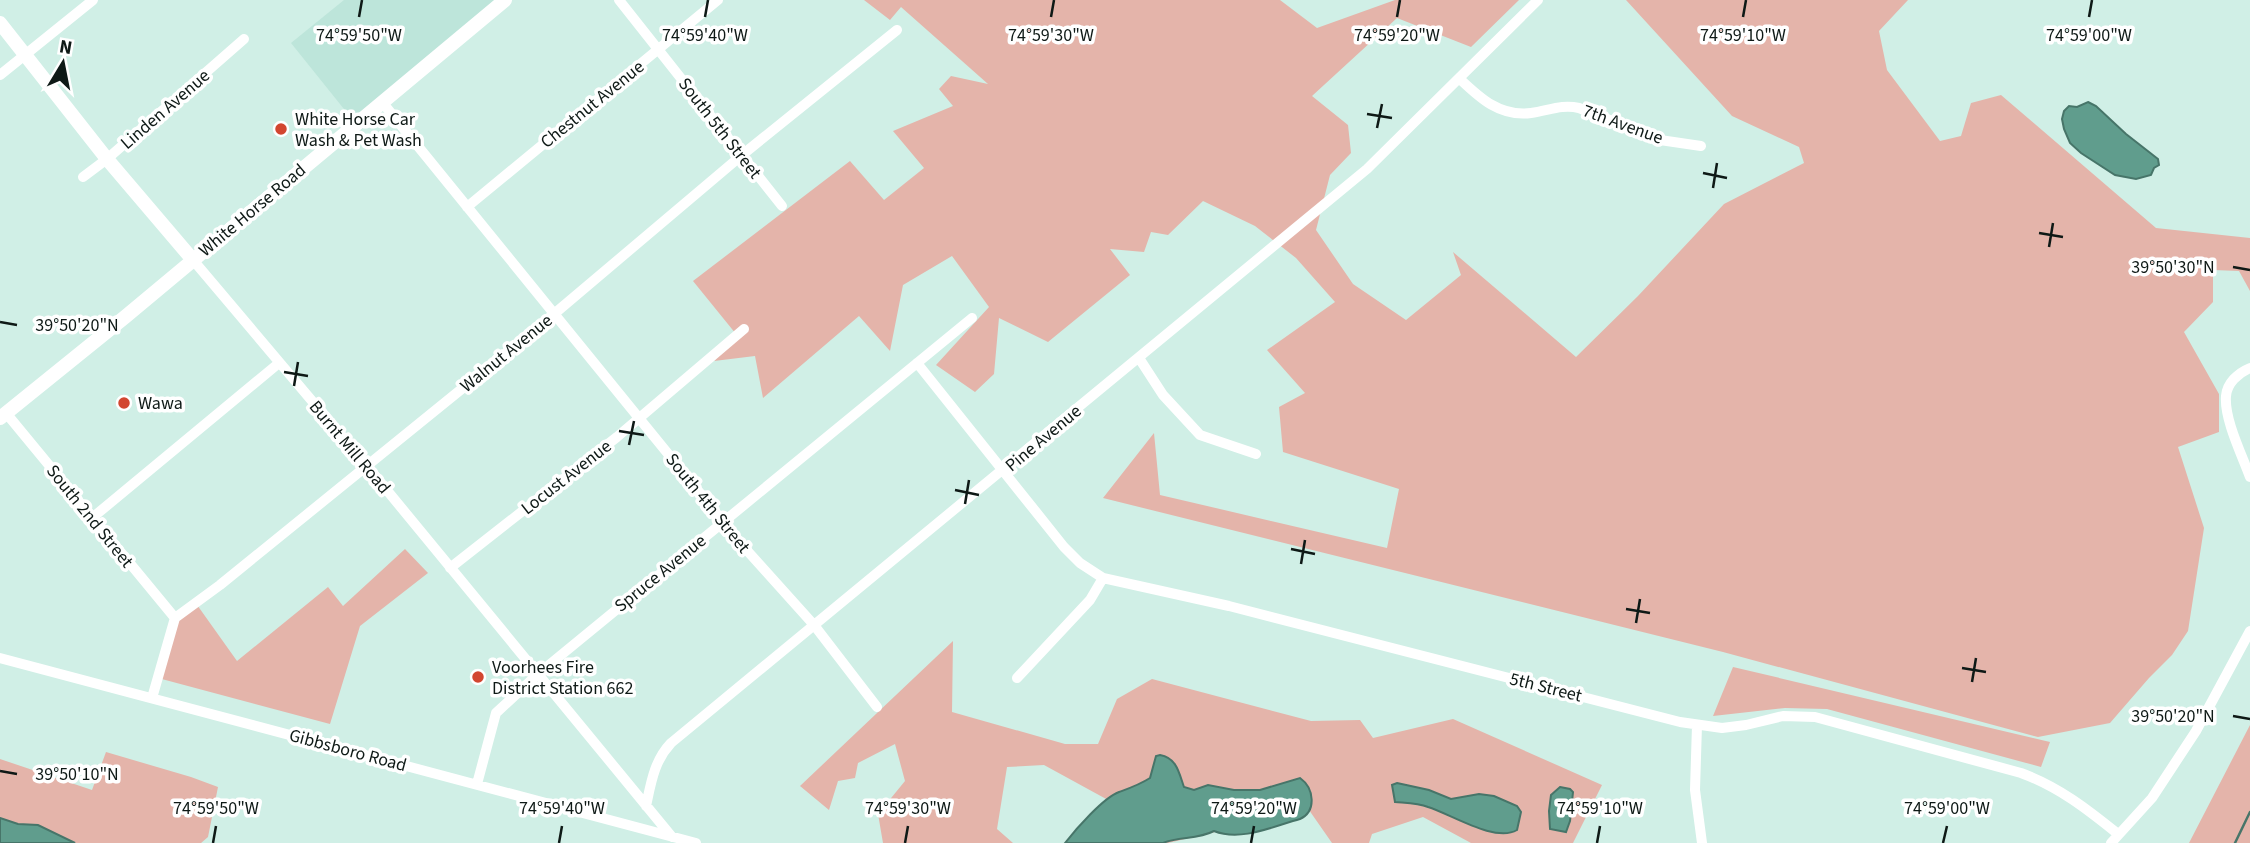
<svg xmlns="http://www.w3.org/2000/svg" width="2250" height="843" font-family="'Source Sans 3',sans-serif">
  <rect width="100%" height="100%" fill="#d0efe6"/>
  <!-- built -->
  <path fill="#bde5da" d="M344 0H505L356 124 291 43Z"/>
  <!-- green -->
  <path fill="#e4b4aa" d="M864 0H1280L1317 28 1395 0H1519L1471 47 1397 18 1312 96 1348 125 1351 153 1330 175 1316 230 1353 284 1406 320 1461 275 1453 252 1576 357 1638 296 1724 204 1804 163 1799 147 1732 116 1626 0H1908L1879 31 1887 70 1940 141 1961 136 1971 103 2001 95 2156 228 2250 238V291L2239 271 2213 270V302L2184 332 2219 394V432L2178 447 2204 528 2188 631 2172 655 2149 678 2110 723 2038 737 1723 652 1103 498 1154 433 1160 495 1387 548 1399 489 1283 452 1279 407 1305 393 1267 350 1335 302 1296 258 1255 226 1203 201 1168 235 1151 232 1144 252 1110 249 1130 275 1048 342 999 318 994 374 975 392 936 365 989 307 952 256 903 285 890 351 859 316 763 398 755 356 714 361 736 334 693 281 850 161 884 200 924 168 893 131 953 106 939 89 951 76 988 84 901 7 890 20Z
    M405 549 428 573 360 626 330 724 158 678 173 624 195 602 237 661 328 587 343 606Z
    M953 641 952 712 1065 744H1098L1117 699 1152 679 1311 721 1360 720 1373 738 1453 719 1602 785 1573 843H1471L1423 817 1372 834 1369 843H1332L1309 810 1168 843H1069L1108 800 1044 765 1007 767 997 829 1013 843H883L878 814 905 781 895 744 858 763 855 778 838 781 829 810 800 786Z
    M1733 667 2050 742 2041 767 1827 709 1785 708 1713 716Z
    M2250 725V843H2189Z
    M106 752 191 777 218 787 208 837 201 843H71L0 819V759L92 790Z"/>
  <!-- water -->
  <path fill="#609d8d" stroke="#477569" stroke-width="2" d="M2088 102 2096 106 2126 134 2158 159 2159 165 2154 168 2151 175 2136 179 2115 175 2081 153 2070 143 2064 129 2062 119 2064 111 2069 106 2077 107Z
    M1160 755C1177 758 1179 773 1184 787L1194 790 1208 785 1234 790H1260L1300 778C1314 788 1317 811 1300 819 1274 826 1241 842 1214 831 1197 840 1180 836 1163 843H1065C1076 829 1103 798 1119 792 1130 788 1139 785 1150 778L1156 756Z
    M1397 783 1429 790 1451 799 1479 794 1494 796 1517 806 1521 812 1517 830C1495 843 1451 814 1428 807 1418 803 1406 803 1395 802L1392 785Z
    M1560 787 1570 789 1573 792 1570 821 1566 832 1550 829 1549 811 1551 795Z
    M0 818 18 824 38 825 75 843H0Z"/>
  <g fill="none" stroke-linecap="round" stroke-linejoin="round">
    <!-- stream -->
    <path stroke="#477569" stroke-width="2.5" d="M2235 843 2250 812"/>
    <!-- minor -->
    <path stroke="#fff" stroke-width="10" d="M619 0 782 206
      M0 75 93 0
      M1460 79C1480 98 1500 117 1531 113 1548 111 1561 104 1579 108L1660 140 1701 146
      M382 102 743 546 814 625 877 707
      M83 177 107 159 244 39
      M467 207 718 0
      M193 260 367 466 672 837
      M1139 358 1163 395 1200 435 1256 454
      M917 363 1064 547 1080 563 1103 578 1229 606 1680 722 1722 728 1746 725 1783 716 1815 717 2021 773C2059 787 2087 809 2118 834
      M2250 368C2238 373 2227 383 2226 396 2224 419 2242 455 2250 477
      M6 413 175 618
      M92 518 279 363
      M450 568 617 437 744 329
      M0 658 696 843
      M1017 678 1090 600 1103 578
      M152 698 175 618 220 585 554 314 742 155 897 30
      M1697 725 1695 790 1702 843
      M477 784 496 713 538 674 972 318
      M646 806C651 783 654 761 671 743L1367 169 1538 0
      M2111 843 2152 798 2196 731 2250 631"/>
    <!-- major -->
    <path stroke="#fff" stroke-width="14" d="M0 23 107 159 193 260
      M0 418 125 317 505 0"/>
  </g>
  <!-- ticks -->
  <path fill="none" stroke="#0e1916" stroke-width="2.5" d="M359 17 362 0M705 17 708 0M1051 17 1054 0M1397 17 1400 0M1743 17 1746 0M2089 17 2092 0M1367 114 1392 118M1377 128 1382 104M1703 173 1727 178M1713 188 1717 163M2039 233 2063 237M2049 247 2053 223M2233 267 2250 270M0 322 17 325M284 372 308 376M294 386 298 362M619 431 644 435M629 445 634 421M955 490 979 495M965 504 969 480M1291 549 1315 554M1301 564 1305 540M1626 609 1650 613M1636 623 1640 599M1962 668 1986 672M1972 682 1976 658M2233 716 2250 719M0 771 17 774M213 843 216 826M559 843 562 826M905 843 908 826M1251 843 1254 826M1597 843 1600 826M1943 843 1947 826"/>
  <!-- markers -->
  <g fill="#d24630" stroke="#fff" stroke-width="2.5">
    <circle cx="281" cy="129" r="7"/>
    <circle cx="124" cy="403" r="7"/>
    <circle cx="478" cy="677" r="7"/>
  </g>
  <g text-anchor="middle" stroke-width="7" stroke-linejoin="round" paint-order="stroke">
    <!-- street labels -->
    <g font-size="18" fill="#0e1916" stroke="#fff">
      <text transform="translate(592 104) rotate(-39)" y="6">Chestnut Avenue</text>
      <text transform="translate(165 109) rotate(-41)" y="6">Linden Avenue</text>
      <text transform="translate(1623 124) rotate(20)" y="6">7th Avenue</text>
      <text transform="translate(720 128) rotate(52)" y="6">South 5th Street</text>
      <text transform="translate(252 210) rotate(-40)" y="6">White Horse Road</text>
      <text transform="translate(506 353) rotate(-39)" y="6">Walnut Avenue</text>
      <text transform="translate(1043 438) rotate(-40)" y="6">Pine Avenue</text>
      <text transform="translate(350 447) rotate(50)" y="6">Burnt Mill Road</text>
      <text transform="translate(566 477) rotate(-38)" y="6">Locust Avenue</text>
      <text transform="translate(708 503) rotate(51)" y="6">South 4th Street</text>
      <text transform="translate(90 516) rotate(51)" y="6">South 2nd Street</text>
      <text transform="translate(660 573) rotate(-39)" y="6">Spruce Avenue</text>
      <text transform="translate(1546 687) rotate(14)" y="6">5th Street</text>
      <text transform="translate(348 750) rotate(15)" y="6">Gibbsboro Road</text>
    </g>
    <!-- poi labels -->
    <g font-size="18" fill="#0e1916" stroke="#fff" text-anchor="start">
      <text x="295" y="125">White Horse Car<tspan x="295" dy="21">Wash &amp; Pet Wash</tspan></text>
      <text x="138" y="409">Wawa</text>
      <text x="492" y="673">Voorhees Fire<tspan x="492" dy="21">District Station 662</tspan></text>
    </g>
  </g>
  <g font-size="18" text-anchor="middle" fill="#0e1916" stroke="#fff" stroke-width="7" stroke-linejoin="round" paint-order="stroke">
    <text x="359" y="41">74°59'50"W</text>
    <text x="705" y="41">74°59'40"W</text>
    <text x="1051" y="41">74°59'30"W</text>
    <text x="1397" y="41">74°59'20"W</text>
    <text x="1743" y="41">74°59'10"W</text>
    <text x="2089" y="41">74°59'00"W</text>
    <text x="2173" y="273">39°50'30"N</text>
    <text x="77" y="331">39°50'20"N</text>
    <text x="2173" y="722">39°50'20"N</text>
    <text x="77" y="780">39°50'10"N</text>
    <text x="216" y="814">74°59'50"W</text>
    <text x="562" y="814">74°59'40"W</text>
    <text x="908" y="814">74°59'30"W</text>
    <text x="1254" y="814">74°59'20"W</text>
    <text x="1600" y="814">74°59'10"W</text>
    <text x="1947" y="814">74°59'00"W</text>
  </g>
  <!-- north arrow -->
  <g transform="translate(63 63) rotate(10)" stroke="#ffffff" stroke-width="5" paint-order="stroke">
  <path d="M0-5L12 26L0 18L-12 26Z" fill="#0e1916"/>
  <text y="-10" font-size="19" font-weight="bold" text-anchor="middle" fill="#0e1916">N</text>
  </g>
</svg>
